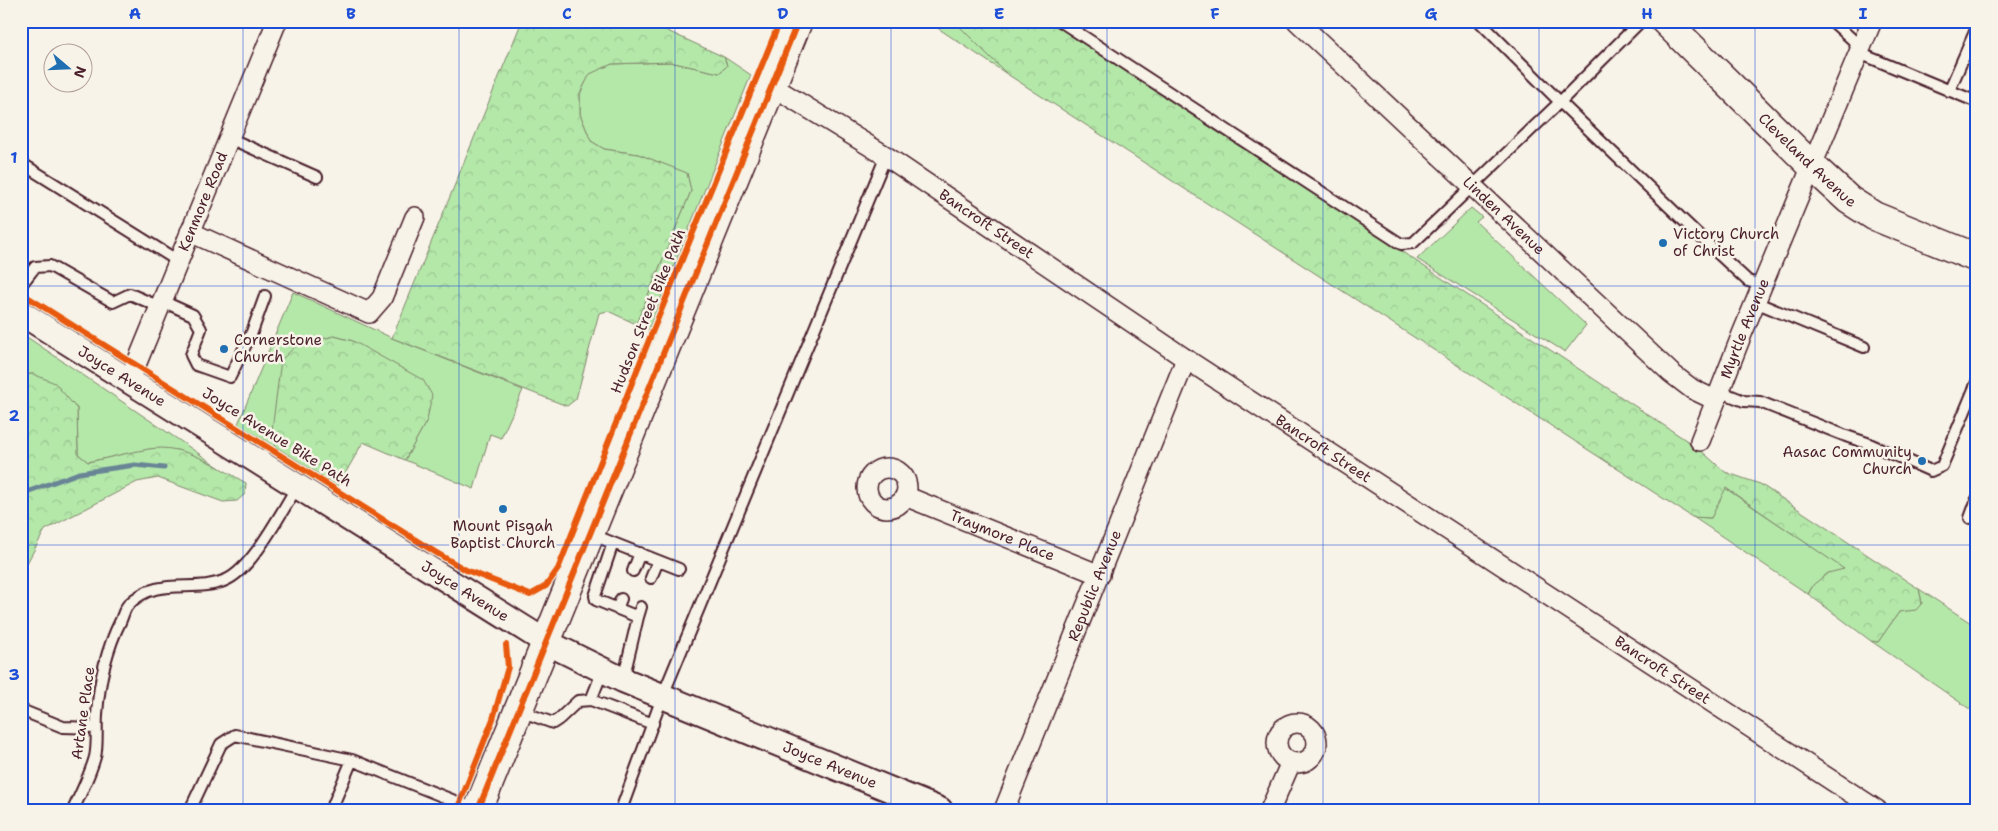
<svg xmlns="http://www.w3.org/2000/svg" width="1998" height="831" font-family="'Shantell Sans',sans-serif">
  <defs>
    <pattern id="forest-crowns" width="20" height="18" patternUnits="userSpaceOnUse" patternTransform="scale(1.25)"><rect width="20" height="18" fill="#b4e8a9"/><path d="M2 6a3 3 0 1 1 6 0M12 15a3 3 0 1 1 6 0" fill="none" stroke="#9cc792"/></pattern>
  </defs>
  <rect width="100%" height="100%" fill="#f7f3e8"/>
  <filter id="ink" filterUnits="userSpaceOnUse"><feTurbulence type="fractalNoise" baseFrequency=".02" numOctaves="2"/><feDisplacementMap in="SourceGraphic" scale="10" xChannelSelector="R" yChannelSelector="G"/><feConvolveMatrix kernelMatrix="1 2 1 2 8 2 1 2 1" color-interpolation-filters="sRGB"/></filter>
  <g filter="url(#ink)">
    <!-- green -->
    <path fill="#b4e8a9" stroke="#7f846a" d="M927 21H954L1007 74Z
      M724 57 751 75 648 330 636 324 691 191 687 174 638 154 604 149 591 141 580 114V94L590 73 612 64 670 62 719 73 727 66Z
      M1471 208 1482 217 1476 222 1586 325 1565 352 1417 259Z
      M293 292 392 338 523 390 501 438 490 434 474 489 405 460 427 420 353 341 334 336 296 346 272 430 276 447 238 424Z
      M21 333 220 468 177 450 150 449 88 462 78 454 77 408 33 374 21 375Z
      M1725 488 1845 569 1814 584 1808 594 1693 517 1711 518Z
      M1919 589 1977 627V714L1871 641 1878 642 1899 612 1922 603Z"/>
    <!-- forest -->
    <path fill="url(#forest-crowns)" stroke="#7f846a" d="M522 21H646L724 57 727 66 719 73 670 62 612 64 590 74 580 93V114L591 141 604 149 638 154 687 173 691 191 636 324 608 311 599 313 576 399 567 406 392 338Z
      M954 21H1054L1698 448 1725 472 1760 484 1919 589 1922 603 1916 610 1899 612 1878 642 1871 641 1808 594 1814 584 1828 573 1844 569 1726 488 1711 518 1692 517 1007 74Z
      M334 336 353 341 423 380 432 395 427 420 405 460 363 442 338 486 276 447 272 430 281 360 296 346Z
      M33 374 55 383 77 409 78 454 88 462C109 458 129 452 149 449 183 443 218 467 246 483L245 494 237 501 223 502 158 478 137 482 45 530 27 563 21 568V375Z"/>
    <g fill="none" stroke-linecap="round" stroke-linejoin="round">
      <!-- stream -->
      <path stroke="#688495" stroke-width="5" d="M21 494 79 473 135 465 164 468"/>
      <!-- service casing -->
      <g stroke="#4a1f2b" stroke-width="14">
        <path id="service" d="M1060 21 1401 244 1413 243 1560 102 1641 21
          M1479 21 1560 102 1709 245 1748 281 1763 285
          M1832 21 1853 40 1859 53 1977 102
          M1949 91 1977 27
          M229 138 317 177
          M21 163 178 261
          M21 285 35 267 50 266 113 302 130 294 160 307
          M162 301 193 315 201 329 191 355 196 365 230 377 252 332 265 296
          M1755 302 1864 347
          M1719 391 1744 401 1760 402 1846 436 1867 443 1931 471 1942 466 1977 382
          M1970 518 1977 499
          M591 534 613 543 595 596 596 600 638 617 623 680
          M613 543 679 569
          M633 571 640 553
          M651 578 658 561
          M617 609 621 599
          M638 617 641 607
          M603 670 591 700 653 724
          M21 710 63 727 96 728
          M520 711 553 723 559 719 578 701 591 700
          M73 810C81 793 90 775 95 757 98 744 96 729 97 715 99 682 106 650 121 620 123 615 125 607 129 604 158 575 194 594 226 580 253 568 281 512 297 487
          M190 810 221 744 235 735 352 760
          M331 810 352 760 477 810
          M621 810 663 695 886 156"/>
      </g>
      <!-- minor casing -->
      <g stroke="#4a1f2b" stroke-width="22">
        <g id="minor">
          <path id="s1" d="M1297 21 1671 373 1692 389 1715 400"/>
          <path id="s2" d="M772 86 886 156 1186 359 1877 810"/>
          <path d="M190 232 369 313 382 298 415 217"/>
          <path id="s3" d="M129 382 277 21"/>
          <path id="s4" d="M1700 441 1742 334 1872 21"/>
          <circle cx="887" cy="488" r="20"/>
          <path id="s5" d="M905 496 1100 575"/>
          <circle cx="1297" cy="743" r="20"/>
          <path id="s6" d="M1004 810 1186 359"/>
          <path d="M1270 810 1291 762"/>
        </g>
      </g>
      <!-- tertiary casing -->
      <g stroke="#4a1f2b" stroke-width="28">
        <g id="tertiary">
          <path id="s7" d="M21 313 546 642 623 680 940 810"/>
        </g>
      </g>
      <!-- secondary casing -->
      <g stroke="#4a1f2b" stroke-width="31">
        <path id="secondary" d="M478 810 798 21"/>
      </g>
      <!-- primary casing -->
      <g stroke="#4a1f2b" stroke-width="31">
        <g id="primary">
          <path id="s8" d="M1665 21 1812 166 1849 200 1874 216 1977 258"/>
        </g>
      </g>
      <!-- service -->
      <use href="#service" stroke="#f7f3e8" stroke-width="10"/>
      <!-- minor -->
      <use href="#minor" stroke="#f7f3e8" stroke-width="19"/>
      <!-- tertiary -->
      <use href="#tertiary" stroke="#f7f3e8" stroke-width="24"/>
      <!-- secondary -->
      <use href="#secondary" stroke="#f7f3e8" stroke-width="28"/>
      <!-- primary -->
      <use href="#primary" stroke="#f7f3e8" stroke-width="28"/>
      <!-- cycleway casing -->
      <g stroke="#f7f3e8" stroke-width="9">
        <path id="cycleway" d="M21 293 435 552 466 570 530 595 546 586 558 569 649 340 780 21
          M457 810 493 719 508 667 506 645
          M478 810 798 21"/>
      </g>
      <!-- cycleway -->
      <use href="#cycleway" stroke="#e8590c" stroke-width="6"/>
    </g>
  </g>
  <!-- grid -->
  <path fill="none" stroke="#1d4ed8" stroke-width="1" stroke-opacity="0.55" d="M243 21V810M459 21V810M675 21V810M891 21V810M1107 21V810M1323 21V810M1539 21V810M1755 21V810M21 286H1977M21 545H1977"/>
  <!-- markers -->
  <g fill="#1f6fb2" stroke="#f7f3e8" stroke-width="2">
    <circle cx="1663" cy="243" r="5"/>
    <circle cx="224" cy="349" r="5"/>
    <circle cx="1922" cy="461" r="5"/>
    <circle cx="503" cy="509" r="5"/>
  </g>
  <g text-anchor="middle" stroke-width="5" stroke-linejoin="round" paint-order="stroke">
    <!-- street labels -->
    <g font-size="15" fill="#4a1f2b" stroke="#f7f3e8">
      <text dy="5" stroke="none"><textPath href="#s8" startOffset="199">Cleveland Avenue</textPath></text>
      <text dy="5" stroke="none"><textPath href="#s3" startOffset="195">Kenmore Road</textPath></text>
      <text dy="5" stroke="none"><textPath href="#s1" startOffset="284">Linden Avenue</textPath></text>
      <text dy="5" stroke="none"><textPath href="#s2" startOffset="255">Bancroft Street</textPath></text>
      <text transform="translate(648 311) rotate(-68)" y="5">Hudson Street Bike Path</text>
      <text dy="5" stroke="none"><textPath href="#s4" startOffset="121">Myrtle Avenue</textPath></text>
      <text dy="5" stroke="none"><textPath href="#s7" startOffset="119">Joyce Avenue</textPath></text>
      <text transform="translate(277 437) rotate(32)" y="5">Joyce Avenue Bike Path</text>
      <text dy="5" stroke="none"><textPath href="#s2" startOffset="660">Bancroft Street</textPath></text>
      <text dy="5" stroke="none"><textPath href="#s5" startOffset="105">Traymore Place</textPath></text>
      <text dy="5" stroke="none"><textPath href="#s6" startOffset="242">Republic Avenue</textPath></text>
      <text dy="5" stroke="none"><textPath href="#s7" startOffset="524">Joyce Avenue</textPath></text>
      <text dy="5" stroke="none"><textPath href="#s2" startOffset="1065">Bancroft Street</textPath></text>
      <text transform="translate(83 713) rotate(-82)" y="5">Artane Place</text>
      <text dy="5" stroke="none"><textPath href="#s7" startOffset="929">Joyce Avenue</textPath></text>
    </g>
    <!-- poi labels -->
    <g font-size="15" fill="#4a1f2b" stroke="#f7f3e8" text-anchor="start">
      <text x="1673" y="239">Victory Church<tspan x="1673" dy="17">of Christ</tspan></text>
      <text x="234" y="345">Cornerstone<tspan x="234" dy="17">Church</tspan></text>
      <text x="1912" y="457" text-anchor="end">Aasac Community<tspan x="1912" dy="17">Church</tspan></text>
      <text x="503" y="531" text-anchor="middle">Mount Pisgah<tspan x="503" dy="17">Baptist Church</tspan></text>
    </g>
  </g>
  <!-- margin -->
  <rect width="1998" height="831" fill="none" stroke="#f7f3e8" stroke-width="55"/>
  <!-- north arrow -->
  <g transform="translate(68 68) rotate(109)"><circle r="24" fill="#f7f3e8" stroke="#b29e9c"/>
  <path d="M0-4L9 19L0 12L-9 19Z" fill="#1f6fb2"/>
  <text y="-8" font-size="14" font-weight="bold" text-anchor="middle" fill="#4a1f2b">N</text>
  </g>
  <rect x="28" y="28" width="1942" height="776" fill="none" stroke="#1d4ed8" stroke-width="2"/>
  <g font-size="16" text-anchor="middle" font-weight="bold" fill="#1d4ed8">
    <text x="135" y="19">A</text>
    <text x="351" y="19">B</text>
    <text x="567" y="19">C</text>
    <text x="783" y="19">D</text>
    <text x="999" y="19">E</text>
    <text x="1215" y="19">F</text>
    <text x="1431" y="19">G</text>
    <text x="1647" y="19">H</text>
    <text x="1863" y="19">I</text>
    <text x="14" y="163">1</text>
    <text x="14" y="421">2</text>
    <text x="14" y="680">3</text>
  </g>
</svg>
